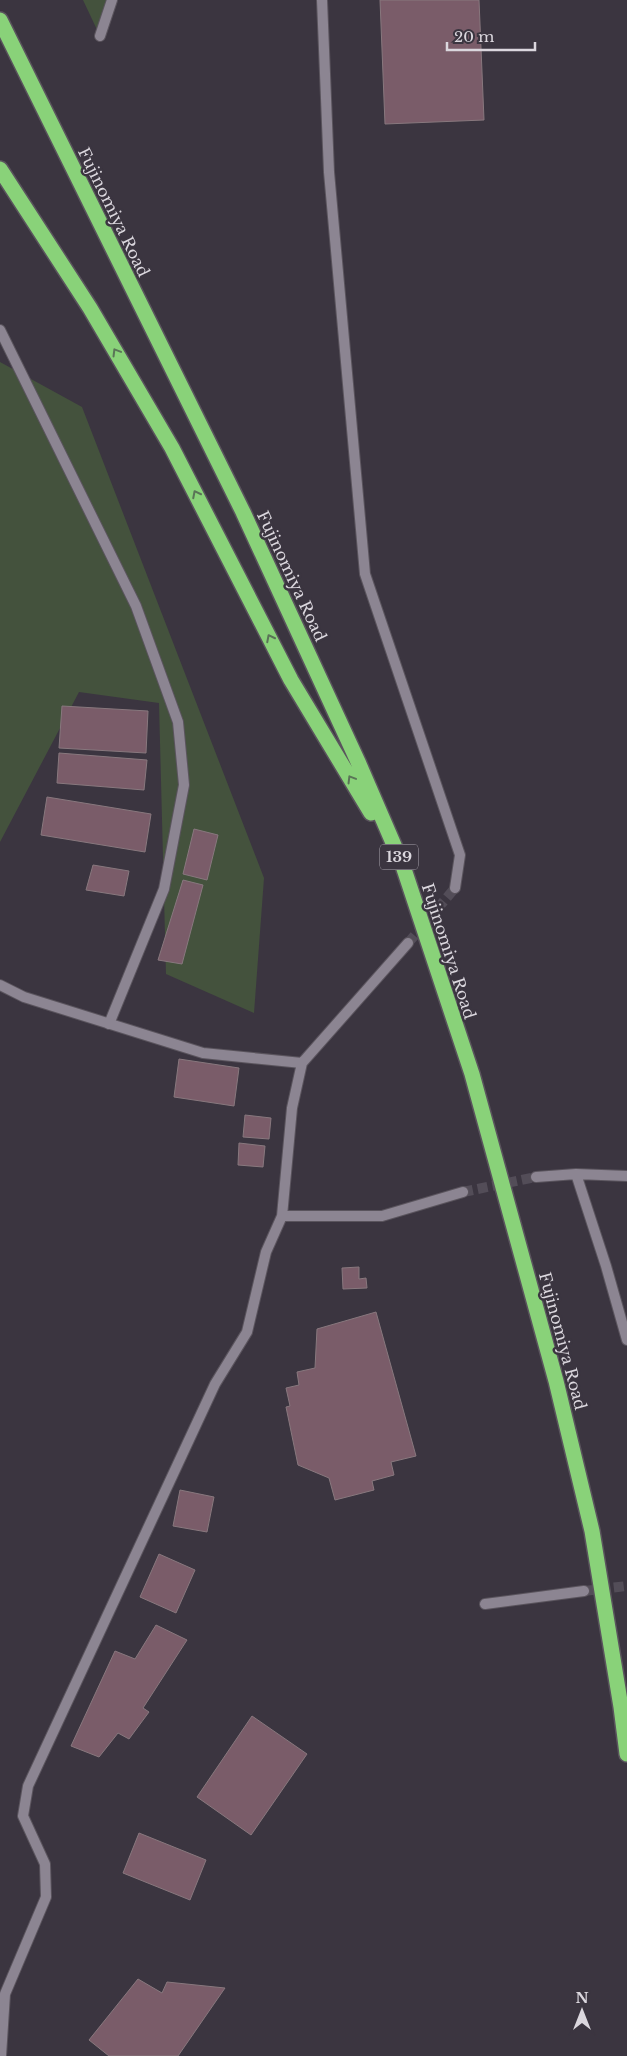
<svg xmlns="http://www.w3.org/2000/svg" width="627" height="2056" font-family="'Libre Baskerville',serif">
  <rect width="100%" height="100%" fill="#3b3540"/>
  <!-- green -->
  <path fill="#44523d" d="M83 0H112L100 36Z
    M0 362 82 407 264 878 254 1013 166 974 159 703 79 692 0 842Z"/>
  <!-- building -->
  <path fill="#7a5c69" stroke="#88787e" d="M380 0H479L484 120 385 124Z
    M62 706 148 711 146 753 59 748Z
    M59 753 147 760 144 790 57 783Z
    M47 797 151 814 145 852 41 835Z
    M194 829 218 835 207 880 183 874Z
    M93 865 129 871 124 896 86 890Z
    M183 880 203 885 182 964 158 960Z
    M179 1059 239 1068 234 1106 174 1097Z
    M245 1115 271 1118 269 1139 243 1137Z
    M239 1143 265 1146 263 1167 238 1165Z
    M359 1267V1279L366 1278 367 1288 343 1289 342 1268Z
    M376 1312 416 1456 391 1462 394 1475 372 1481 374 1490 335 1500 329 1478 298 1465 286 1407 290 1406 286 1388 299 1385 297 1372 315 1368 317 1329Z
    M180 1490 214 1497 207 1532 173 1526Z
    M159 1554 195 1570 176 1613 140 1597Z
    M156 1625 187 1640 143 1708 149 1712 129 1739 118 1733 99 1757 71 1746 115 1651 135 1659Z
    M252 1716 307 1754 251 1835 197 1797Z
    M139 1833 206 1860 190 1900 123 1873Z
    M138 1979 162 1993 167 1982 225 1988 178 2056H109L89 2040Z"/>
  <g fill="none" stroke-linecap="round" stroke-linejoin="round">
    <!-- minor-tunnel -->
    <path stroke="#534d58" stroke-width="10" stroke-dasharray="10 5" stroke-linecap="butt" d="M408 943 455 888
      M463 1192 536 1177
      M584 1591 627 1586"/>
    <!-- service casing -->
    <g stroke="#5a545d" stroke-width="12">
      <path id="service" d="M0 330 136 606 178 722 184 785 164 889 109 1024"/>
    </g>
    <!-- minor casing -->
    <g stroke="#5a545d" stroke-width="12">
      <path id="minor" d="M322 0 329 172 365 574 460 855 455 888
        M100 36 112 0
        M0 985 24 997 203 1053 302 1063
        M576 1174 606 1266 627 1340
        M536 1177 576 1174 627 1176
        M282 1216H382L463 1192
        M485 1604 584 1591
        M1 2056 5 1994 46 1897 45 1864 23 1816 28 1786 215 1384 247 1332 266 1252 282 1216 292 1108 302 1063 408 943"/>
    </g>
    <!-- motorway casing -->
    <g stroke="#5a545d" stroke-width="18">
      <path id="motorway" d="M0 20 243 512 359 764 403 866 472 1074 556 1381 592 1531 621 1707 627 1754
        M0 169 90 308 172 448 291 680 371 813"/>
    </g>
    <!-- service -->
    <use href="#service" stroke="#8c8592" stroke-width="10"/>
    <!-- minor -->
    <use href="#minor" stroke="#8c8592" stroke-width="10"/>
    <!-- motorway -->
    <use href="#motorway" stroke="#89d279" stroke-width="15"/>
  </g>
  <!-- one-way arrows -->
  <defs><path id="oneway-chevron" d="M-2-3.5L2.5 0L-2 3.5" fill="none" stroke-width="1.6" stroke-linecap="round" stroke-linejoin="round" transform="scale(1.25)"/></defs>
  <g stroke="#5a7457">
    <use href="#oneway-chevron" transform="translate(116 352) rotate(-121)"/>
    <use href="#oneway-chevron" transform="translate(196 494) rotate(-117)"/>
    <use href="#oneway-chevron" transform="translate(270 638) rotate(-117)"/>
    <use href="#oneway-chevron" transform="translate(351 779) rotate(-121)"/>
  </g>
  <g text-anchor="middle" stroke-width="5" stroke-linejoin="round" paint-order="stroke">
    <!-- shield labels -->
    <rect fill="#3b3540" stroke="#aba6af" stroke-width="1" x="380" y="844.5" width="38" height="25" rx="4"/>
    <g font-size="15" font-weight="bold" fill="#dbd7de">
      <text x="399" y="862">139</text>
    </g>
    <!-- street labels -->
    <g font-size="16" fill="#dbd7de" stroke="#3b3540">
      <text transform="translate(114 212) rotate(64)" y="6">Fujinomiya Road</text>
      <text transform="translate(292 576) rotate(65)" y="6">Fujinomiya Road</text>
      <text transform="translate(449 951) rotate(72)" y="6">Fujinomiya Road</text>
      <text transform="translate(563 1341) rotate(75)" y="6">Fujinomiya Road</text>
    </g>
  </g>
  <!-- north arrow -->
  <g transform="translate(582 2011)" stroke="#3b3540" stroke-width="4" paint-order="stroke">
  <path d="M0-4L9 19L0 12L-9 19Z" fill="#dbd7de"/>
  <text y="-8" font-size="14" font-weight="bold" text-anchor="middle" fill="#dbd7de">N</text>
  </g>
  <!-- scale -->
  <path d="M447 42v8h88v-8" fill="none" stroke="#dbd7de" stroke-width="2.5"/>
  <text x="454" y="42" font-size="15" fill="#dbd7de" stroke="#3b3540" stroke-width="4" paint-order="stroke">20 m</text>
</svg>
